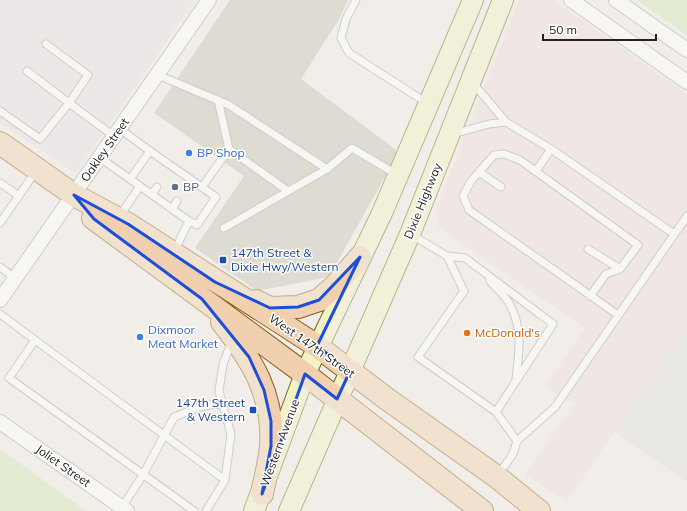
<svg xmlns="http://www.w3.org/2000/svg" width="687" height="511" font-family="Mulish,sans-serif">
  <rect width="100%" height="100%" fill="#f1eeea"/>
  <!-- residential -->
  <path fill="#e0dfdf" d="M687 327V482L615 432Z"/>
  <!-- commercial -->
  <path fill="#efdcdc" d="M519 0H554L687 94V327L567 501 525 475 574 404 545 386 585 328 439 228 435 210Z"/>
  <!-- industrial -->
  <path fill="#e9dde7" d="M0 0H195L76 173 0 123Z"/>
  <!-- construction -->
  <path fill="#c5c4b6" d="M230 0H348L338 21 301 79 399 152 329 277 257 291 195 248 244 176 154 113Z"/>
  <!-- grass -->
  <path fill="#d0e4b7" d="M637 0H687V35Z
    M0 449 86 511H0Z"/>
  <g fill="none" stroke-linecap="round" stroke-linejoin="round">
    <!-- lane casing -->
    <g stroke="#a3a3a3" stroke-width="9">
      <path id="lane" d="M356 0 346 19 341 38 349 53 427 103
        M46 44 88 75 69 103 115 137
        M158 75 229 105 327 169 352 148 396 174
        M473 83 506 122 551 149
        M218 100 229 149 288 191
        M0 111 40 139 69 103 27 71
        M120 129 150 151 130 179 189 221 174 252
        M453 134 489 124 506 122
        M150 151 216 197 197 225 189 221
        M100 158 130 179
        M536 171 551 149 674 234
        M479 172 501 187
        M0 183 19 196
        M202 187 229 149
        M152 194 157 187
        M172 209 177 201
        M119 217 140 186
        M0 223 36 171
        M224 228 327 169
        M412 235 447 256 465 258 553 324 496 412 517 441 513 454 498 475
        M588 249 620 269
        M447 256 464 291 418 357 496 412
        M0 267 15 278
        M490 281C496 288 506 296 510 305 523 328 519 354 516 379
        M590 296 606 274 620 269 638 245 520 160 504 154 494 155 471 181 463 196 469 210 618 315
        M0 314 35 340
        M517 441 555 407 687 216
        M122 507 143 475 174 417 199 407 222 403
        M194 511 9 378 35 340 225 480
        M206 511 225 480 231 434 219 391 223 364 232 341"/>
    </g>
    <!-- street casing -->
    <g stroke="#a3a3a3" stroke-width="16">
      <path id="street" d="M571 0 687 82
        M616 0 687 50
        M0 300 209 0
        M0 422 127 511"/>
    </g>
    <!-- secondary casing -->
    <g stroke="#6a6e14" stroke-width="22">
      <path id="secondary" d="M254 511 305 374 382 213 473 0
        M289 511 410 234 503 0"/>
    </g>
    <!-- primary casing -->
    <g stroke="#8c5d14" stroke-width="24">
      <path id="primary" d="M0 143 74 195 128 224 317 346 387 399 497 477 539 511
        M93 218 305 374 482 511
        M256 301 270 308 298 307 319 300 336 285 360 257
        M222 322C252 360 274 395 271 445 270 461 265 478 262 494"/>
    </g>
    <!-- lane -->
    <use href="#lane" stroke="#fff" stroke-width="7"/>
    <!-- street -->
    <use href="#street" stroke="#fff" stroke-width="14"/>
    <!-- secondary -->
    <use href="#secondary" stroke="#f3f2c6" stroke-width="20"/>
    <!-- primary -->
    <use href="#primary" stroke="#f1d0af" stroke-width="22"/>
  </g>
  <!-- marked area -->
  <path d="M0 0H687V511H0ZM74 195 128 224 215 282 270 308 298 307 319 300 360 257 317 346 350 371 337 399 305 374 262 494 271 446V421L264 390 249 357 202 299 94 219Z" fill="#f1eeea" fill-opacity=".55" fill-rule="evenodd"/>
  <path fill="none" stroke="#1d4ed8" stroke-width="3" stroke-linejoin="round" d="M74 195 128 224 215 282 270 308 298 307 319 300 360 257 317 346 350 371 337 399 305 374 262 494 271 446V421L264 390 249 357 202 299 94 219Z"/>
  <!-- markers -->
  <g fill="#3f7fe0" stroke="#fff" stroke-width="1.5">
    <circle cx="189" cy="153" r="4"/>
    <circle cx="140" cy="337" r="4"/>
  </g>
  <circle fill="#5c6f8a" stroke="#fff" stroke-width="1.5" cx="175" cy="187" r="4"/>
  <g fill="#1a4fb4" stroke="#fff" stroke-width="1.5">
    <rect x="219" y="256" width="8" height="8" rx="2"/>
    <rect x="249" y="406" width="8" height="8" rx="2"/>
  </g>
  <circle fill="#e8710a" stroke="#fff" stroke-width="1.5" cx="467" cy="333" r="4"/>
  <g text-anchor="middle" stroke-width="3" stroke-linejoin="round" paint-order="stroke">
    <!-- street labels -->
    <g font-size="12" fill="#222" stroke="#fff">
      <text transform="translate(105 150) rotate(-55)" y="4">Oakley Street</text>
      <text transform="translate(423 201) rotate(-68)" y="4">Dixie Highway</text>
      <text transform="translate(312 346) rotate(35)" y="4">West 147th Street</text>
      <text transform="translate(280 443) rotate(-70)" y="4">Western Avenue</text>
      <text transform="translate(63 466) rotate(35)" y="4">Joliet Street</text>
    </g>
    <!-- shop labels -->
    <g font-size="12" fill="#366cbe" stroke="#fff" text-anchor="start">
      <text x="197" y="157">BP Shop</text>
      <text x="148" y="334">Dixmoor<tspan x="148" dy="14">Meat Market</tspan></text>
    </g>
    <!-- service labels -->
    <g font-size="12" fill="#4e5e75" stroke="#fff" text-anchor="start">
      <text x="183" y="191">BP</text>
    </g>
    <!-- transit labels -->
    <g font-size="12" fill="#164399" stroke="#fff" text-anchor="start">
      <text x="231" y="257">147th Street &amp;<tspan x="231" dy="14">Dixie Hwy/Western</tspan></text>
      <text x="245" y="407" text-anchor="end">147th Street<tspan x="245" dy="14">&amp; Western</tspan></text>
    </g>
    <!-- food labels -->
    <g font-size="12" fill="#c56008" stroke="#fff" text-anchor="start">
      <text x="475" y="337">McDonald's</text>
    </g>
  </g>
  <!-- scale -->
  <path d="M543 34v6h113v-6" fill="none" stroke="#222222" stroke-width="2"/>
  <text x="549" y="34" font-size="12" fill="#222222" stroke="#ffffff" stroke-width="3" paint-order="stroke">50 m</text>
</svg>
